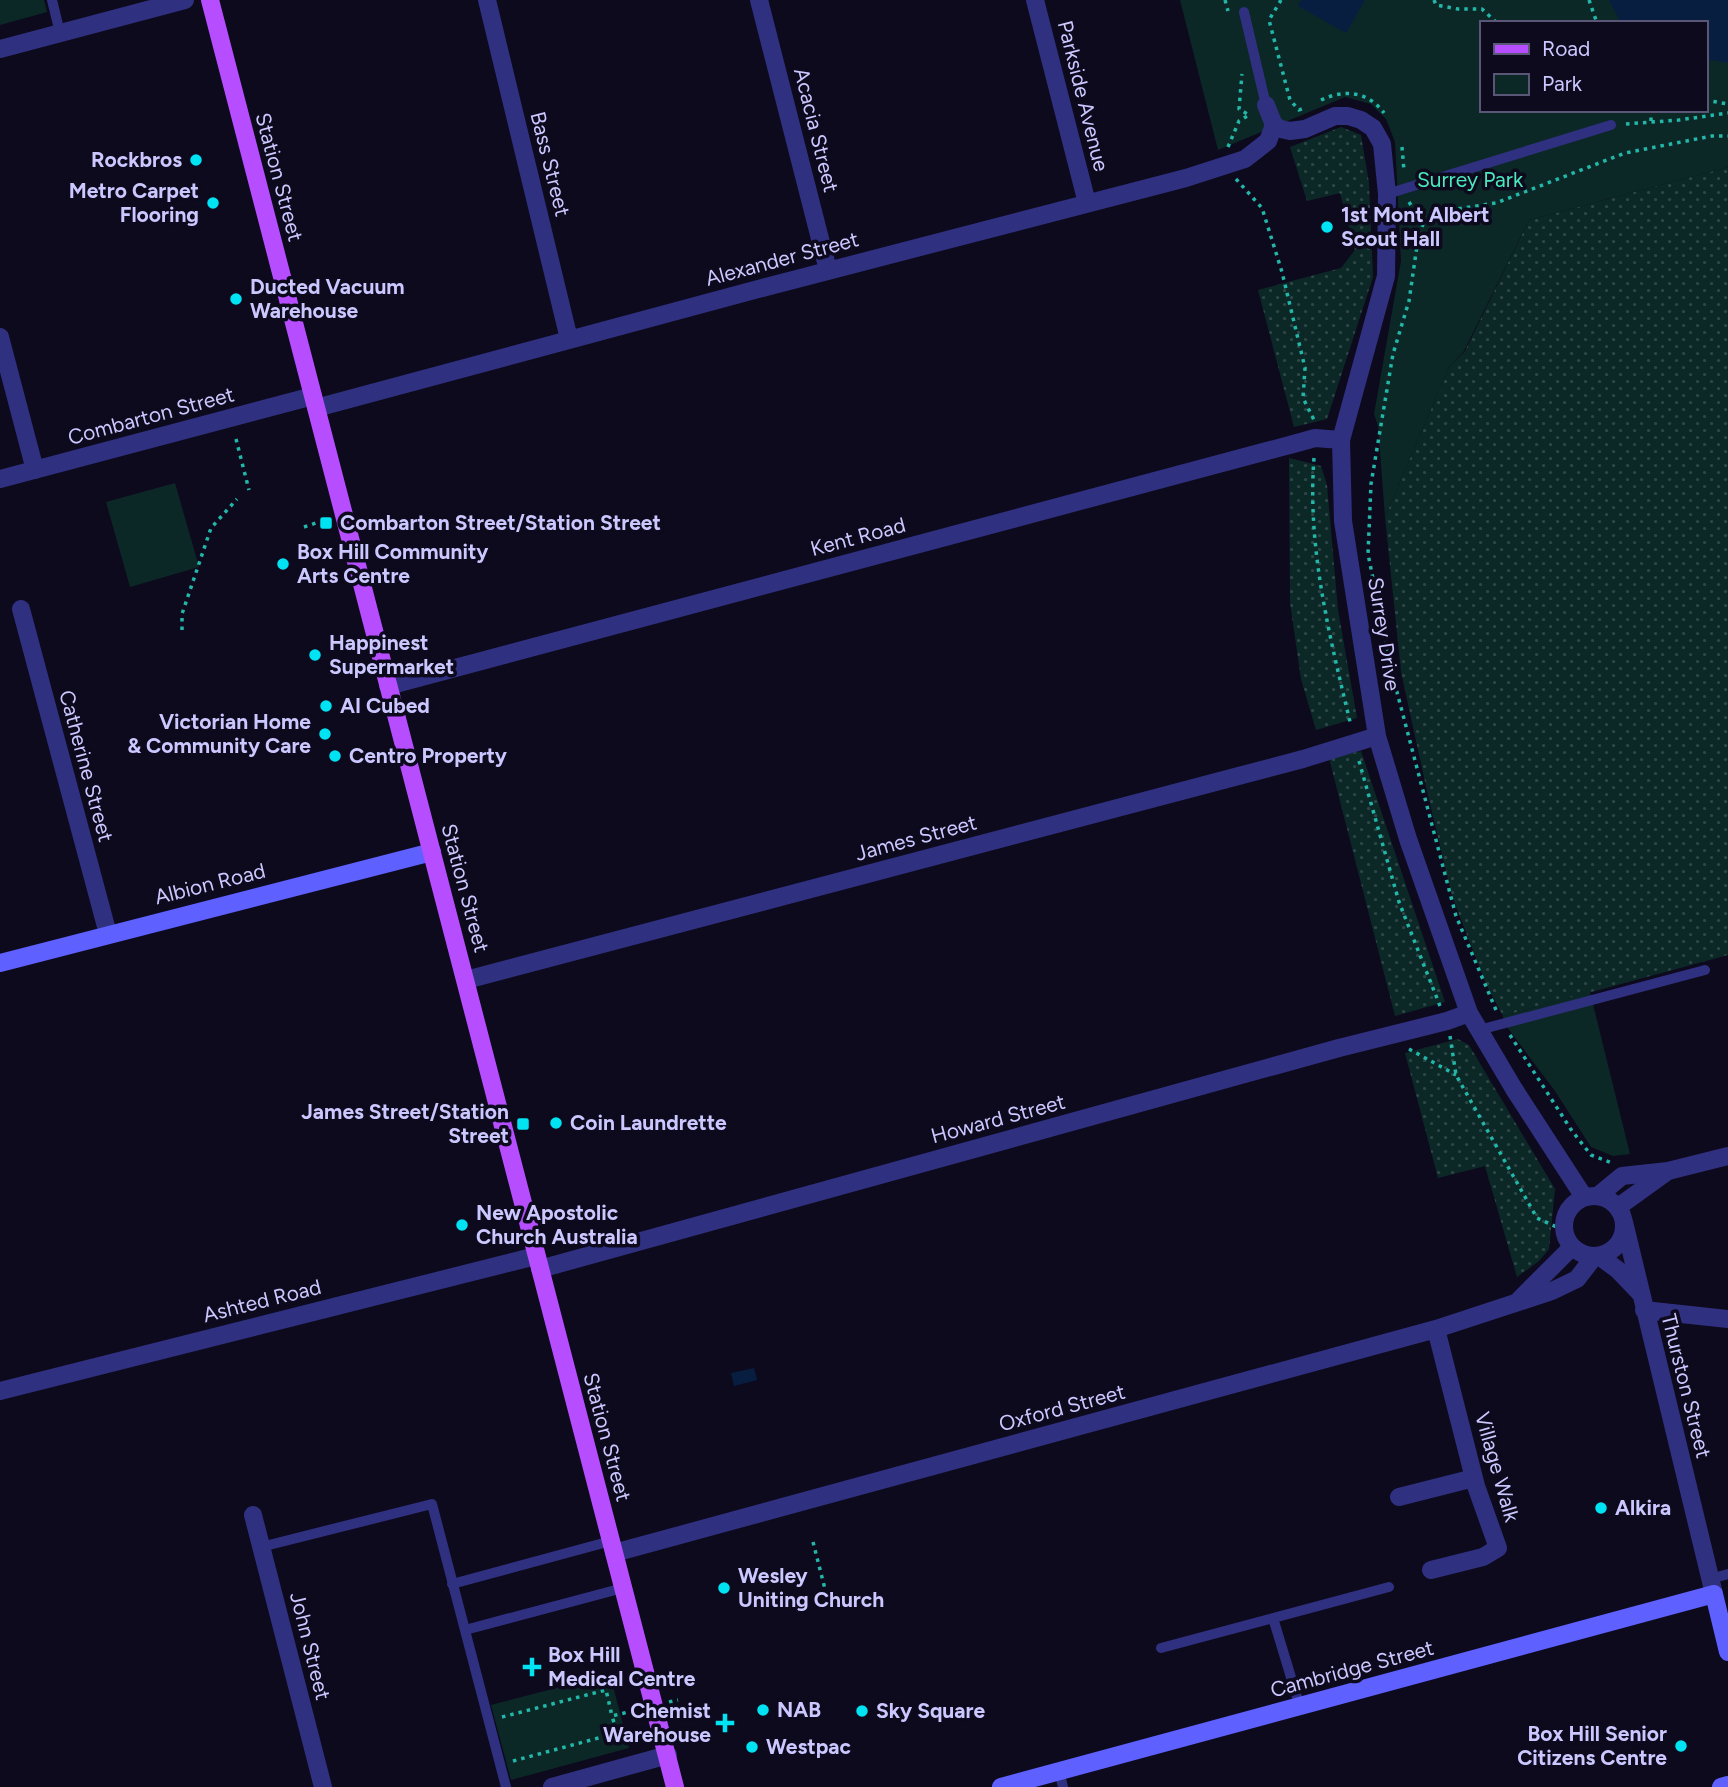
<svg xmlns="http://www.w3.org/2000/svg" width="1728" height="1787" font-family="Figtree,sans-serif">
  <defs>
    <pattern id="grass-dots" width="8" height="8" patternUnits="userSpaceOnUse" patternTransform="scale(1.75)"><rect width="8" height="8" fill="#0c2826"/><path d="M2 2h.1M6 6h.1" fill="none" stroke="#2e4647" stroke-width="1.8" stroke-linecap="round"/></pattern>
  </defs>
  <rect width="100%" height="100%" fill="#0d0a1e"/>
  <!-- grass -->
  <path fill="url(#grass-dots)" d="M1341 127 1361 135 1369 183 1373 277 1327 419 1294 427 1258 290 1341 268 1355 250 1340 193 1307 201 1290 147Z
    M1728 167V955L1503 1016 1486 984 1452 896 1427 791 1401 672 1385 517 1449 367 1465 351 1529 220Z
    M1289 458 1321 466 1327 485 1338 610 1357 718 1316 730 1301 679 1290 603Z
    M1361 751 1445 1002 1395 1016 1329 758Z
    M1458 1039 1469 1045 1555 1189 1549 1249 1539 1261 1517 1277 1485 1166 1438 1178 1405 1053Z"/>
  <!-- green -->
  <path fill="#0c2826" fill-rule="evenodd" d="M0 0H44L47 12 0 25Z
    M1180 0H1728V167L1529 220 1464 351 1449 367 1385 517 1378 426 1374 414 1401 261 1395 142 1386 119 1371 104 1345 97 1218 150ZM1481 23H1705V110H1481Z
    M175 483 199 567 130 587 106 502Z
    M1590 992 1630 1154 1613 1156 1591 1147 1555 1091 1504 1023 1503 1016Z
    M610 1674 629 1748 511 1780 491 1705Z"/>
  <!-- water -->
  <path fill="#071e40" d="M1301 0H1365L1346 33 1298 6Z
    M1609 0H1728V63L1705 59V23H1621Z
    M754 1368 757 1380 734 1386 731 1373Z"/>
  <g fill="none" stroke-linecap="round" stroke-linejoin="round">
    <!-- path -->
    <path stroke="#22b7a9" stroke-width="3.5" stroke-dasharray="3.5 5" stroke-linecap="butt" d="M1225 0 1228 11
      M1281 0 1269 20 1290 100 1299 110 1304 108
      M1434 0 1436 5 1458 9H1482L1497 23
      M1589 0 1597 23
      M1321 100C1344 89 1368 91 1384 113
      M1705 100 1728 104
      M1651 121V110
      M1626 124 1679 120 1728 113
      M1228 147 1239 121 1249 115 1239 109 1242 74
      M1402 147 1404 171
      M1236 179 1262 208 1282 272 1305 368 1303 398 1315 422
      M1409 202 1423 224
      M236 439 249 490
      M1314 458C1307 549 1330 638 1351 726
      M304 527 322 521
      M182 630V614L211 528 237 499
      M1359 761 1399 902 1440 1006
      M1496 1010 1456 916 1393 677 1368 554 1371 484 1393 354 1409 301 1418 239 1423 224 1443 211 1496 203 1625 153 1712 136H1728
      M1510 1035 1572 1131 1591 1155 1612 1163
      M1450 1036 1456 1075 1537 1218 1563 1230
      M1409 1049 1456 1075
      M813 1542 825 1589
      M669 1702 678 1700
      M502 1717 606 1690 612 1716
      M513 1761 617 1733 612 1716 628 1712"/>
    <!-- lane -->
    <path stroke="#303081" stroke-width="10" d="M52 0 60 33
      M1244 12 1266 105
      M1387 194 1611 125
      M1479 1030 1705 970
      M261 1547 432 1504 506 1787
      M1710 1579 1728 1574
      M452 1584 611 1541
      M1273 1618 1300 1707
      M465 1630 623 1588
      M1161 1648 1389 1587
      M1059 1771 1063 1787"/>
    <!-- street -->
    <path stroke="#303081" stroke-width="18" d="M487 0 569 339
      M759 0 828 270
      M1035 0 1087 203
      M0 49 185 0
      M1266 105 1274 125 1281 129 1290 131 1305 129 1335 116H1348L1361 120 1373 128 1382 144 1387 194 1386 276 1341 440 1343 521 1377 736 1408 839 1469 1013 1514 1089 1584 1197
      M0 337 35 470
      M316 408 766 287 1186 178 1245 159 1268 141 1274 125
      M0 479 313 396
      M21 609 108 934
      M388 686 1297 443 1315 438 1341 440
      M466 980 1303 759 1377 736
      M1599 1195 1622 1176 1668 1171 1728 1156
      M1564 1226a30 30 0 1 1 60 0a30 30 0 1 1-60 0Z
      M1618 1207 1668 1171
      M1624 1222 1714 1594
      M1599 1256 1618 1270 1640 1293
      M540 1269 1339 1048 1447 1021 1469 1013
      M1519 1300 1572 1247
      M1644 1310 1728 1319
      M0 1391 536 1256
      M1399 1497 1474 1478
      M253 1515 323 1787
      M614 1553 1436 1329 1552 1291 1577 1279 1594 1257
      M1431 1570 1483 1557 1498 1548 1476 1486 1436 1329
      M552 1787 668 1755"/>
    <!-- secondary -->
    <path stroke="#5e60ff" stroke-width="18" d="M0 963 432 852
      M1001 1787 1714 1594 1728 1652
      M1721 1787 1728 1785"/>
    <!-- primary -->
    <path stroke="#b64eff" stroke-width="18" d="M210 0 675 1787"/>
  </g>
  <!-- markers -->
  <g fill="#00e3f2" stroke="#0d0a1e" stroke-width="2.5">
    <circle cx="196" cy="160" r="7"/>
    <circle cx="213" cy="203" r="7"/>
    <circle cx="1327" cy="227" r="7"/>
    <circle cx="236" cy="299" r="7"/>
    <rect x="319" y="516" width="14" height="14" rx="3.5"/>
    <circle cx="283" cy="564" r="7"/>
    <circle cx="315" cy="655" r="7"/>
    <circle cx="326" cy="706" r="7"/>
    <circle cx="325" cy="734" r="7"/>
    <circle cx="335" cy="756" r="7"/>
    <circle cx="556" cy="1123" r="7"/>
    <rect x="516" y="1117" width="14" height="14" rx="3.5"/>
    <circle cx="462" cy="1225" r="7"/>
    <circle cx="1601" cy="1508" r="7"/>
    <circle cx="724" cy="1588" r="7"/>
    <path d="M528.5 1656.5h7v7h7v7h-7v7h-7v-7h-7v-7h7z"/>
    <circle cx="763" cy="1710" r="7"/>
    <circle cx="862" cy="1711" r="7"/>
    <path d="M721.5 1712.5h7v7h7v7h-7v7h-7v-7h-7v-7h7z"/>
    <circle cx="1681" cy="1746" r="7"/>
    <circle cx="752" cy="1747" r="7"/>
  </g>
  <g text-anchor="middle" stroke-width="7" stroke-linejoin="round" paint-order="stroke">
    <!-- street labels -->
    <g font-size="21" fill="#cbc7ff" stroke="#0d0a1e">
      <text transform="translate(1083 96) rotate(76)" y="7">Parkside Avenue</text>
      <text transform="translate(816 130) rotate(76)" y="7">Acacia Street</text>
      <text transform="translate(550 164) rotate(76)" y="7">Bass Street</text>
      <text transform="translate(279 177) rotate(75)" y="7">Station Street</text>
      <text transform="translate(782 259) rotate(-15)" y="7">Alexander Street</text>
      <text transform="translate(151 416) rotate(-15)" y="7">Combarton Street</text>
      <text transform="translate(858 537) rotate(-15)" y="7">Kent Road</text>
      <text transform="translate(1384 634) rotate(81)" y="7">Surrey Drive</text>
      <text transform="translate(86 766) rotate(75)" y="7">Catherine Street</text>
      <text transform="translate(916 838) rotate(-15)" y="7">James Street</text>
      <text transform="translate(210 884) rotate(-14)" y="7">Albion Road</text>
      <text transform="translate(465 888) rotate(75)" y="7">Station Street</text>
      <text transform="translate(998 1119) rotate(-15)" y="7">Howard Street</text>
      <text transform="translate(262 1301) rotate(-14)" y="7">Ashted Road</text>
      <text transform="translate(1686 1386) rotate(76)" y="7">Thurston Street</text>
      <text transform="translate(1062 1408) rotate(-15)" y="7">Oxford Street</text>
      <text transform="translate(607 1437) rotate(75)" y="7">Station Street</text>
      <text transform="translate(1497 1467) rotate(74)" y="7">Village Walk</text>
      <text transform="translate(310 1646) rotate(76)" y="7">John Street</text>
      <text transform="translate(1352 1669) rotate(-15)" y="7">Cambridge Street</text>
    </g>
    <!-- poi labels -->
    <g font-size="21" font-weight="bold" fill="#cbc7ff" stroke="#0d0a1e" text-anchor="start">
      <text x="182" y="167" text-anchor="end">Rockbros</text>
      <text x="199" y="198" text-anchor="end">Metro Carpet<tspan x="199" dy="24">Flooring</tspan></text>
      <text x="1341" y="222">1st Mont Albert<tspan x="1341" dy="24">Scout Hall</tspan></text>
      <text x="250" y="294">Ducted Vacuum<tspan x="250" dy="24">Warehouse</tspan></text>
      <text x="340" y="530">Combarton Street/Station Street</text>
      <text x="297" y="559">Box Hill Community<tspan x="297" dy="24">Arts Centre</tspan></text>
      <text x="329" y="650">Happinest<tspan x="329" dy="24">Supermarket</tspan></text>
      <text x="340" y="713">AI Cubed</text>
      <text x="311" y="729" text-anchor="end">Victorian Home<tspan x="311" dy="24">&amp; Community Care</tspan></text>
      <text x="349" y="763">Centro Property</text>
      <text x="509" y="1119" text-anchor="end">James Street/Station<tspan x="509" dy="24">Street</tspan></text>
      <text x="570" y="1130">Coin Laundrette</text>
      <text x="476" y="1220">New Apostolic<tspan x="476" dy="24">Church Australia</tspan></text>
      <text x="1615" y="1515">Alkira</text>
      <text x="738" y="1583">Wesley<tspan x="738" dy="24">Uniting Church</tspan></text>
      <text x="548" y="1662">Box Hill<tspan x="548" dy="24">Medical Centre</tspan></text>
      <text x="777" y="1717">NAB</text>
      <text x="711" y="1718" text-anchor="end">Chemist<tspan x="711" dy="24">Warehouse</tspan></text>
      <text x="876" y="1718">Sky Square</text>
      <text x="1667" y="1741" text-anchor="end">Box Hill Senior<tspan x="1667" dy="24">Citizens Centre</tspan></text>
      <text x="766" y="1754">Westpac</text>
    </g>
    <!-- park labels -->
    <g font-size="21" fill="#49e9bb" stroke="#0d0a1e">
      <text x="1470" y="187">Surrey Park</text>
    </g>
  </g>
  <!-- legend -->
  <rect x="1480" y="21" width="228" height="91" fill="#0d0a1e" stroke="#595678" stroke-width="2"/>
  <rect x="1494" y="44" width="35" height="10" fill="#b64eff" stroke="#595678" stroke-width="2"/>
  <text x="1542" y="56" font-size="21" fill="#cbc7ff">Road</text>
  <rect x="1494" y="74" width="35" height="21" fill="#0c2826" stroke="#595678" stroke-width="2"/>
  <text x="1542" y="91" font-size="21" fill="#cbc7ff">Park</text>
</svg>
